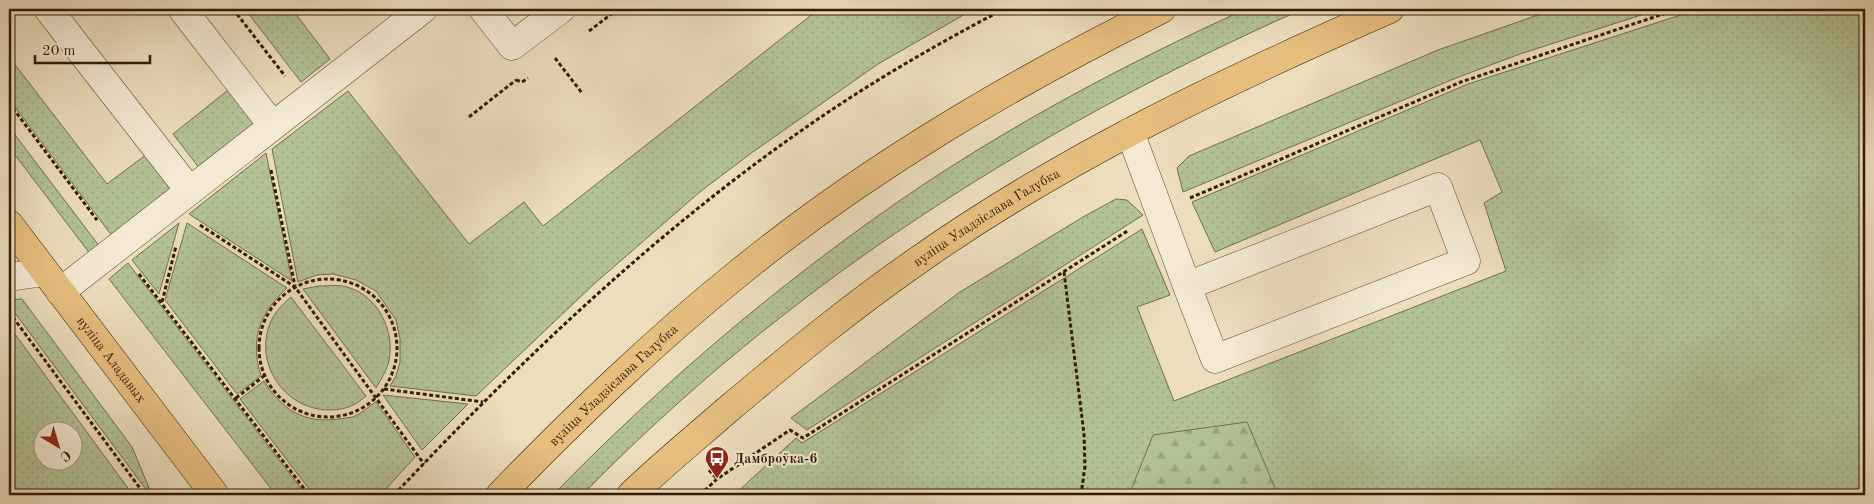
<svg xmlns="http://www.w3.org/2000/svg" width="1874" height="504" font-family="'Old Standard TT',serif">
  <defs>
    <pattern id="grass-dots" width="8" height="8" patternUnits="userSpaceOnUse" patternTransform="scale(1.25)"><rect width="8" height="8" fill="#b2c295"/><path d="M2 2h.1M6 6h.1" fill="none" stroke="#9aa67f" stroke-width="1.8" stroke-linecap="round"/></pattern>
    <pattern id="forest-firs" width="22" height="20" patternUnits="userSpaceOnUse" patternTransform="scale(1.25)"><rect width="22" height="20" fill="#b2c295"/><path d="M5 1l3.5 6h-7zM16 11l3.5 6h-7z" fill="#9aa67f"/></pattern>
  </defs>
  <rect width="100%" height="100%" fill="#ecddbd"/>
  <filter id="stains"><feTurbulence type="fractalNoise" baseFrequency=".004" numOctaves="4"/><feColorMatrix values="0 0 0 0 .2 0 0 0 0 .09 0 0 0 0 .02 0 0 0 .5 -.17"/></filter>
  <radialGradient id="worn" r=".72"><stop offset=".6" stop-color="#630" stop-opacity="0"/><stop offset="1" stop-color="#630" stop-opacity=".3"/></radialGradient>
  <!-- grass -->
  <path fill="url(#grass-dots)" stroke="#726e4a" fill-rule="evenodd" d="M245 9H292L330 59 301 82Z
    M819 9H974L878 64 750 154 701 191 594 284 476 396 390 386 396 376 400 362V339L396 320 376 291 356 280 333 274 317 275 298 282 272 149 348 91 469 244 524 202 543 226Z
    M1246 9H1303C1034 128 788 284 582 495H553C659 386 776 286 902 199 1010 125 1127 63 1246 9Z
    M1555 9H1660L1520 54 1456 78 1183 192 1177 168 1189 156 1438 50Z
    M1699 9H1865V495H734L796 438 802 443 1142 229 1170 295 1137 307 1174 401 1506 271 1484 203 1502 192 1480 140 1215 252 1192 202 1468 84Z
    M9 57 107 184 147 154 174 190 113 237 9 99Z
    M232 87 259 122 200 169 173 134Z
    M9 127 103 251 94 259 9 147Z
    M266 153 292 281 189 214Z
    M1116 199 1127 200 1143 215 807 430 791 418 960 292 1083 217Z
    M179 223 159 294 132 260Z
    M187 223 287 288C259 314 250 339 261 376L237 394 165 300Z
    M128 263 306 495H276L109 279Z
    M319 286C329 286 340 284 350 288 378 297 395 331 389 360 387 370 382 378 376 388L303 289Z
    M291 297 366 396C362 399 358 403 353 405 346 409 335 410 327 410 283 408 253 362 271 321 276 311 283 304 291 297Z
    M22 299 132 447 152 495H150L9 305V300Z
    M9 326 133 495H9ZM42 432H72V462H42Z
    M264 381C281 409 304 424 338 419 343 418 348 418 353 417 361 414 369 406 376 402L415 457 385 490H310L240 399Z
    M383 395 468 404 422 450Z"/>
  <!-- forest -->
  <path fill="url(#forest-firs)" stroke="#726e4a" d="M1247 422 1278 495H1129L1153 435Z"/>
  <g fill="none" stroke-linecap="round" stroke-linejoin="round">
    <!-- minor casing -->
    <g stroke="#604c2f" stroke-width="29">
      <path id="minor" d="M48 9 189 190
        M182 9 273 126
        M483 9 512 46 561 9
        M1130 132 1187 286
        M1438 187 1466 261 1215 359 1187 286Z
        M9 277 45 272
        M60 292 423 9"/>
    </g>
    <!-- major casing -->
    <g stroke="#321b00" stroke-width="29">
      <g id="major">
        <path id="s1" d="M9 224 215 495"/>
        <path id="s2" d="M500 495C576 417 654 341 740 272 869 167 1013 83 1162 9"/>
        <path id="s3" d="M631 495C661 466 694 439 726 411 789 358 852 306 920 259 1065 157 1228 80 1390 9"/>
      </g>
    </g>
    <!-- path -->
    <path stroke="#321b00" stroke-width="3" stroke-dasharray="4 2.5" stroke-linecap="butt" d="M233 9 285 76
      M589 31 618 9
      M555 58 582 93
      M516 80 522 82 528 78
      M9 103 97 220
      M469 117 516 80
      M271 170 295 286
      M1190 198 1461 82 1678 9
      M200 225 295 287 424 464
      M1064 272 1084 434 1085 466 1081 495
      M139 274 309 495
      M259 348a69 69 0 1 1 138 0a69 69 0 1 1-138 0Z
      M162 302 176 246
      M9 312 145 495
      M384 389 483 402
      M236 398 264 376
      M709 470 717 479
      M394 495C519 362 654 233 805 128 868 84 935 45 1004 9
      M700 495 717 479 790 430 803 438 1129 230"/>
    <!-- minor -->
    <use href="#minor" stroke="#f3e9d4" stroke-width="28"/>
    <!-- major -->
    <use href="#major" stroke="#e6be7e" stroke-width="28"/>
  </g>
  <!-- icons -->
  <defs>
    <g id="bus-pin" transform="scale(1.25)"><path d="M0 17L-7.5 6A9.5 9.5 0 1 1 7.5 6Z" fill="#8f2418" stroke="#f3e9d4"/><path d="M-5-6H5V4H4V6H2V4H-2V6H-4V4H-5ZM-3.5-4V0h7V-4ZM-3.5 1.2v1.5H-2V1.2ZM2 1.2v1.5H3.5V1.2Z" fill="#fff"/></g>
  </defs>
  <g fill-rule="evenodd">
    <use href="#bus-pin" x="717" y="458"/>
  </g>
  <g text-anchor="middle" stroke-width="4" stroke-linejoin="round" paint-order="stroke">
    <!-- street labels -->
    <g font-size="14" fill="#321b00" stroke="#f3e9d4">
      <text dy="5" stroke="none"><textPath href="#s3" startOffset="452">вуліца Уладзіслава Галубка</textPath></text>
      <text dy="5" stroke="none"><textPath href="#s1" startOffset="170">вуліца Аладавых</textPath></text>
      <text dy="5" stroke="none"><textPath href="#s2" startOffset="158">вуліца Уладзіслава Галубка</textPath></text>
    </g>
    <!-- poi labels -->
    <g font-size="14" font-weight="bold" fill="#321b00" stroke="#f3e9d4" text-anchor="start">
      <text x="734" y="463">Дамброўка-6</text>
    </g>
  </g>
  <!-- margin -->
  <rect width="1874" height="504" fill="none" stroke="#ecddbd" stroke-width="30"/>
  <rect x="10" y="10" width="1854" height="484" fill="none" stroke="#321b00" stroke-width="2.5"/>
  <rect x="15" y="15" width="1844" height="474" fill="none" stroke="#321b00"/>
  <!-- north arrow -->
  <g transform="translate(58 446) rotate(142)"><circle r="24" fill="#f3e9d4" stroke="#a6977f"/>
  <path d="M0-4L9 19L0 12L-9 19Z" fill="#8f2418"/>
  <text y="-8" font-size="14" font-weight="bold" text-anchor="middle" fill="#321b00">С</text>
  </g>
  <!-- scale -->
  <path d="M35 55v8h115v-8" fill="none" stroke="#321b00" stroke-width="2.5"/>
  <text x="42" y="55" font-size="15" fill="#321b00" stroke="#f3e9d4" stroke-width="4" paint-order="stroke">20 m</text>
  <rect width="100%" height="100%" filter="url(#stains)"/>
  <rect width="100%" height="100%" fill="url(#worn)"/>
</svg>
